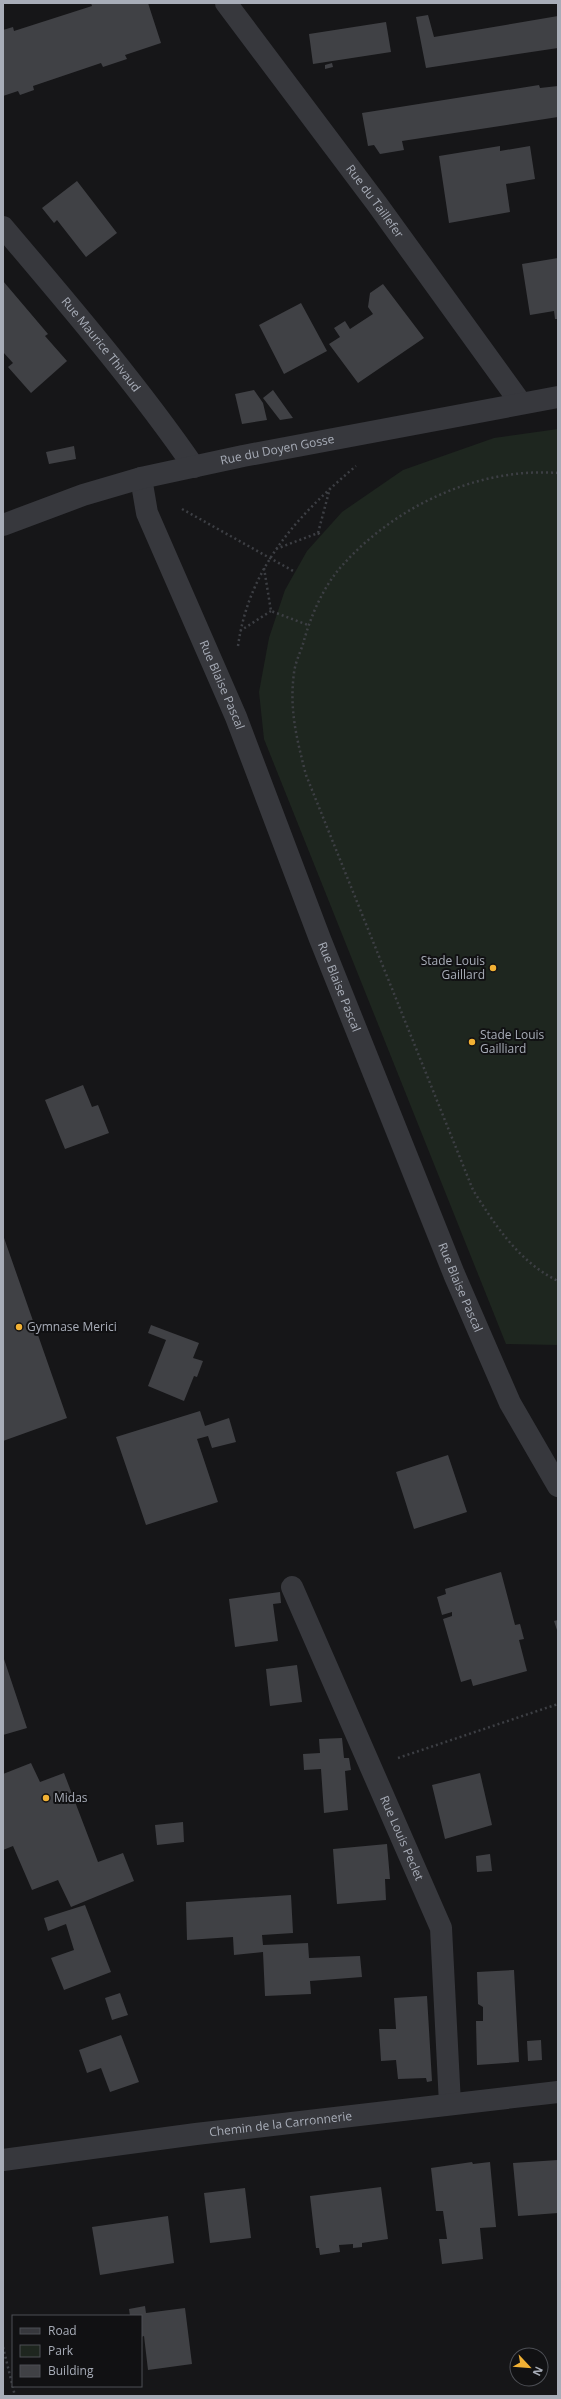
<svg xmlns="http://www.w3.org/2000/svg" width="561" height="2399" font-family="'Open Sans',sans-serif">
  <rect width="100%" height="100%" fill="#161618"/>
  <!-- green -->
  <path fill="#1e261f" d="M558 429V1345L506 1344 264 739 259 692 269 638 285 590 307 551 342 512 403 470 494 438Z"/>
  <!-- building -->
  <path fill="#404145" d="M91 3H148L161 43 125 55 127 59 103 67 101 63 33 86 34 90 20 95 18 91 3 96V30L13 27 14 31 92 6Z
    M428 15 434 37 558 16V48L426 68 416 17Z
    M386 22 391 52 313 64 309 34Z
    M332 63 333 67 325 69V65Z
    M539 85 540 88 558 86V117L402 141 404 150 380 154 374 145 368 146 362 113Z
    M500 146V151L530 146 535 179 506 184 510 212 449 223 439 156Z
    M77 181 117 233 86 257 57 220 54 223 42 208Z
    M558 258V319H555L554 311 530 315 522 264Z
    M3 281 48 334 45 336 67 361 31 393 8 367 13 363 3 352Z
    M383 284 424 338 358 383 329 344 340 337 334 328 345 321 350 329 373 314 368 307 370 293Z
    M301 303 327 351 284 374 259 325Z
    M254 390 263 403 267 420 242 424 235 394Z
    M273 390 293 418 280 420 263 398Z
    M74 446 76 459 49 464 46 452Z
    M83 1085 92 1107 98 1105 109 1133 65 1149 45 1100Z
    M3 1235 67 1418 3 1441Z
    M151 1325 199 1343 193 1358 203 1361 197 1377 194 1376 184 1401 148 1386 166 1340 148 1333Z
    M200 1411 205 1426 229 1418 236 1442 212 1448 208 1436 197 1439 218 1502 146 1525 116 1437Z
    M448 1455 467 1512 414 1529 396 1472Z
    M501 1572 515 1625 520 1624 524 1639 519 1640 527 1671 473 1686 471 1679 461 1682 443 1619 452 1616V1612L442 1615 437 1597 446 1594 445 1589Z
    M280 1592 281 1603 273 1604 278 1641 235 1647 229 1599Z
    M558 1620V1633L554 1621Z
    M3 1656 27 1728 3 1735Z
    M297 1665 302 1702 270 1706 266 1669Z
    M342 1738 344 1758H349L351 1770 345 1771 348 1810 324 1813 321 1769 304 1770 303 1754 320 1753 319 1739Z
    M31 1763 40 1782 64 1773 98 1862 123 1853 134 1881 71 1907 58 1880 32 1890 13 1846 3 1850V1774Z
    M480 1773 492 1825 445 1839 432 1785Z
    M183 1822 184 1842 157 1845 155 1825Z
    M387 1844 390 1879H385L386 1900 337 1904 333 1849Z
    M490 1854 492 1871 477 1872 476 1856Z
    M291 1895 293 1933 262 1935 263 1945 308 1943 309 1958 360 1956 362 1977 310 1981 311 1994 265 1996 263 1952 234 1955 233 1937 187 1940 186 1902Z
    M85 1905 111 1972 64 1990 51 1958 74 1950 66 1924 48 1931 44 1918Z
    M514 1970 519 2062 477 2065 476 2021H483V2007L478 2004 477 1972Z
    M120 1993 128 2015 112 2020 105 1998Z
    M427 1996 432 2081 427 2082 426 2078 398 2079 396 2060 381 2061 379 2029H396L394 1998Z
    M121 2035 139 2082 110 2092 101 2068 87 2073 79 2050Z
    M541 2040 542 2060 528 2061 527 2041Z
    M558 2160V2213L518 2216 513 2163Z
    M472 2162 473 2164 490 2162 496 2227 480 2228 483 2259 442 2264 439 2239H447L443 2211H436L431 2168Z
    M381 2187 388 2239 362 2243V2247L353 2248V2244L339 2245 340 2252 320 2255 319 2248H316L310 2196Z
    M245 2188 251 2238 210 2243 204 2193Z
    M168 2216 174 2263 100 2275 92 2227Z
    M145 2306 146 2313 185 2308 192 2364 148 2370 144 2336 141 2337V2316H130L129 2309Z"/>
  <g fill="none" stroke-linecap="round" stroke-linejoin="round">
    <!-- path -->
    <path stroke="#3d3f44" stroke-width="2.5" stroke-dasharray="2 3" stroke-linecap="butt" d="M558 473C477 467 393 507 340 568 322 589 310 618 303 644 300 653 295 663 294 673 289 710 297 740 306 775L473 1190C495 1225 519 1262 558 1281
      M182 509 295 572
      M318 533 321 536
      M276 549 318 533 330 488
      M264 568 271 611 308 625
      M240 631 271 611
      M238 646C249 567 298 515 356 466
      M398 1758 558 1704
      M3 2347 15 2396"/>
    <!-- street -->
    <g stroke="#37383d" stroke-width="22">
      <path id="s1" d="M226 3 377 204 520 402"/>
      <path id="s2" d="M3 227C69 305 136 383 194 467"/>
      <path id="s3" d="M141 478 147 513 236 717 320 939 454 1274 510 1403 558 1486"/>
      <path id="s4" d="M3 525 83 495 141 478 243 456 558 397"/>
      <path id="s5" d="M292 1587 441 1928 450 2104"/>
      <path id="s6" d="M3 2160 196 2134 558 2092"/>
    </g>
  </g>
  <!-- markers -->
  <g fill="#f2b134" stroke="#111113" stroke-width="1.5">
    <circle cx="493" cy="968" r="4"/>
    <circle cx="472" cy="1042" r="4"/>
    <circle cx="19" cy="1327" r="4"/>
    <circle cx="46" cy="1798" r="4"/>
  </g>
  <g text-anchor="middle" stroke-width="4" stroke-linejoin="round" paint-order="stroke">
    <!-- street labels -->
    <g font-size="12" fill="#a8adb8" stroke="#111113">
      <text dy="4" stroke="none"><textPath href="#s1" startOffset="248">Rue du Taillefer</textPath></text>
      <text dy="4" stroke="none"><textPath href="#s2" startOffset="153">Rue Maurice Thivaud</textPath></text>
      <text dy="4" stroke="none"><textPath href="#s4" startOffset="285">Rue du Doyen Gosse</textPath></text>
      <text dy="4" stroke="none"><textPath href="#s3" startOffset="223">Rue Blaise Pascal</textPath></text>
      <text dy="4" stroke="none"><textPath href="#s3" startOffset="547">Rue Blaise Pascal</textPath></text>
      <text dy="4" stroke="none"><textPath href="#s3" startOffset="871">Rue Blaise Pascal</textPath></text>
      <text dy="4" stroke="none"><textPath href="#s5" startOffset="274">Rue Louis Peclet</textPath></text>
      <text dy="4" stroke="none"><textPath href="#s6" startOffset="280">Chemin de la Carronnerie</textPath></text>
    </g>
    <!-- poi labels -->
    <g font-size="12" fill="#a8adb8" stroke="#111113" text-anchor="start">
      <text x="485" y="965" text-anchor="end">Stade Louis<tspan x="485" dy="14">Gaillard</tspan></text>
      <text x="480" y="1039">Stade Louis<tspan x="480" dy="14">Gailliard</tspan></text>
      <text x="27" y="1331">Gymnase Merici</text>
      <text x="54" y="1802">Midas</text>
    </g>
  </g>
  <!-- border -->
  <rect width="561" height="2399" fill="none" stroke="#a8adb8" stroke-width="8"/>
  <!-- legend -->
  <rect x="12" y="2315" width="130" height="72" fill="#111113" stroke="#4d4f55"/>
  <rect x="20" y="2328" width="20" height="6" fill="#37383d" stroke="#4d4f55"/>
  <text x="48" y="2335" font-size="12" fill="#a8adb8">Road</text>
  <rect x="20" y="2345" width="20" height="12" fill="#1e261f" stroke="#4d4f55"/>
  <text x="48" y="2355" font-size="12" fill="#a8adb8">Park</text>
  <rect x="20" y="2365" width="20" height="12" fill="#404145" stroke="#4d4f55"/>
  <text x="48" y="2375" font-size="12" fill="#a8adb8">Building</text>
  <!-- north arrow -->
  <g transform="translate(529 2367) rotate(116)"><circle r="19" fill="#111113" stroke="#4d4f55"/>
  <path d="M0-3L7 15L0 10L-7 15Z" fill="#f2b134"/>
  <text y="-6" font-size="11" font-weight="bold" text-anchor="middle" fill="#a8adb8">N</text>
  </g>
</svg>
